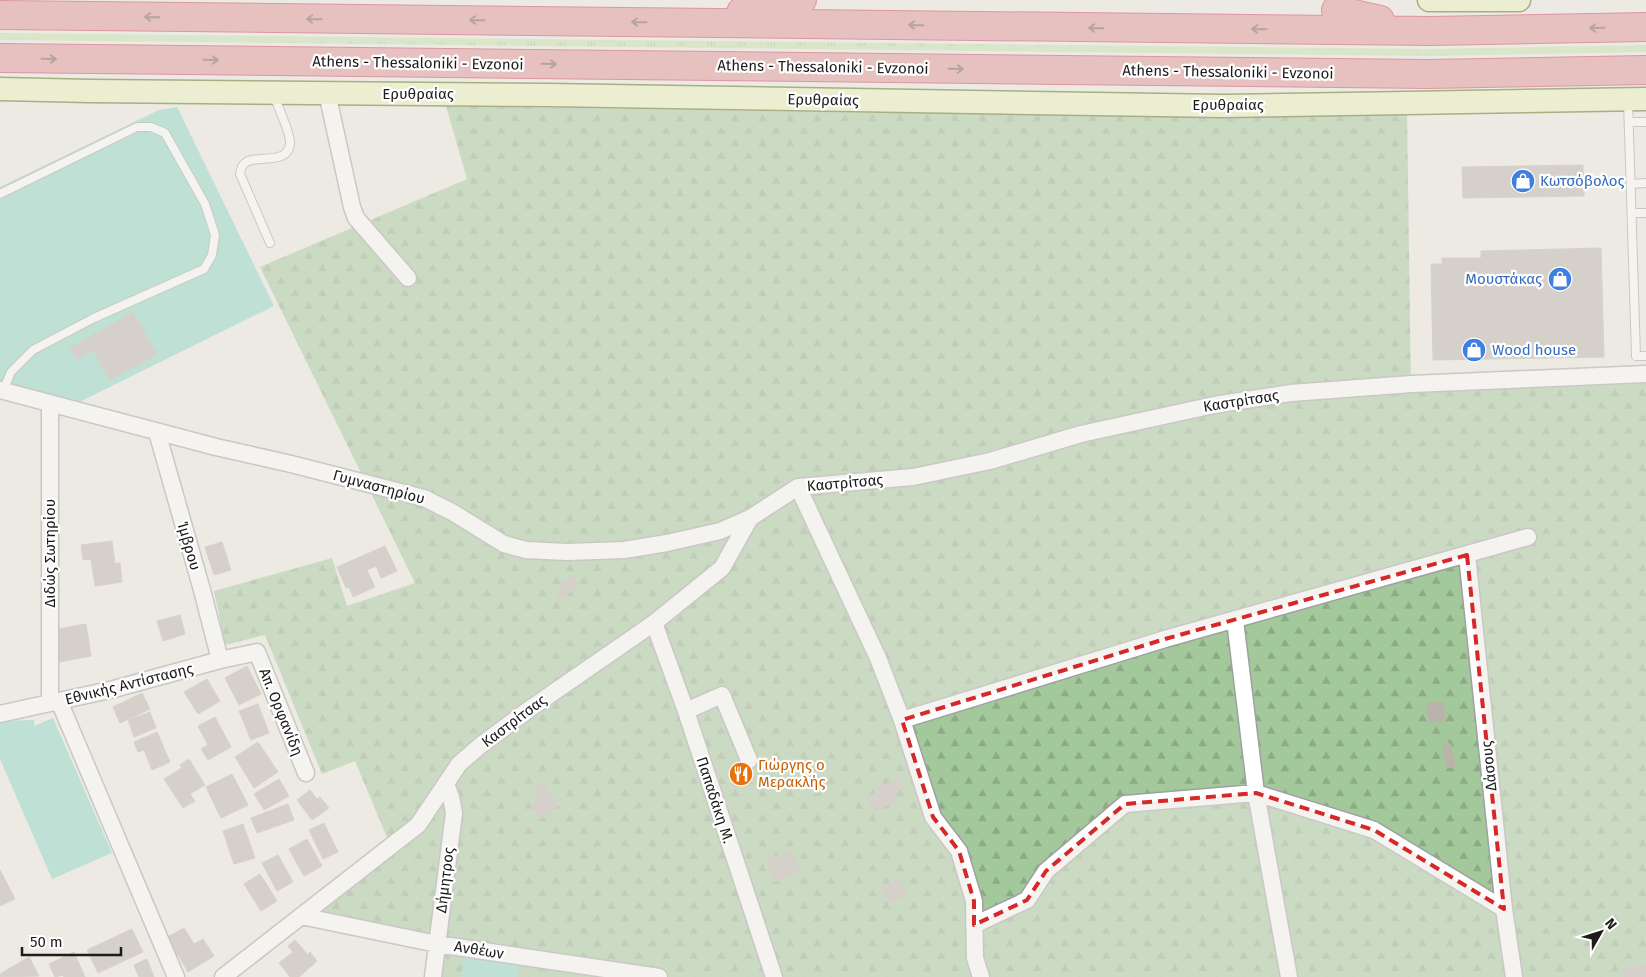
<svg xmlns="http://www.w3.org/2000/svg" width="1646" height="977" font-family="'Fira Sans',sans-serif">
  <defs>
    <pattern id="grass-tufts" width="24" height="20" patternUnits="userSpaceOnUse" patternTransform="scale(1.25)"><rect width="24" height="20" fill="#c1e3ac"/><path d="M3 7l-1-3M5 7V3M7 7l1-3M15 17l-1-3M17 17v-4M19 17l1-3" fill="none" stroke="#a5c293"/></pattern>
    <pattern id="forest-firs" width="22" height="20" patternUnits="userSpaceOnUse" patternTransform="scale(1.25)"><rect width="22" height="20" fill="#a3c89b"/><path d="M5 1l3.5 6h-7zM16 11l3.5 6h-7z" fill="#8cab85"/></pattern>
  </defs>
  <rect width="100%" height="100%" fill="#eceae3"/>
  <!-- grass -->
  <path fill="url(#grass-tufts)" d="M0 33 1428 49 1646 45V52L1429 56 0 40Z"/>
  <!-- forest -->
  <path fill="url(#forest-firs)" d="M446 106 888 113 1407 110 1411 393 1646 383V977H430L435 943 302 916 391 847 355 761 322 774 265 635 225 645 214 591 332 558 347 606 415 583 260 267 467 179Z"/>
  <!-- pitch -->
  <path fill="#87d5c0" d="M177 107 274 306 63 410 0 393V187L159 110Z
    M53 718 112 853 52 879 0 759V721L34 720V726Z
    M464 952 520 960 517 977H461Z"/>
  <!-- building -->
  <path fill="#b9b3ac" stroke="#bdb3a6" d="M1583 165 1584 196 1463 198 1462 167Z
    M1601 248 1604 357 1433 360 1431 264H1442V258H1481V251Z
    M133 312 157 354 110 380 93 350 77 359 70 348Z
    M112 541 115 564 120 563 122 582 95 586 91 559 83 560 81 545Z
    M222 542 231 570 214 575 205 547Z
    M385 546 397 571 381 578 376 566 367 570 375 587 353 597 349 587 346 588 337 567Z
    M571 575 579 585 559 601 555 596 562 590 559 586Z
    M180 615 185 634 163 641 157 621Z
    M86 624 91 656 59 662 53 630Z
    M247 666 261 694 239 705 225 678Z
    M207 679 220 701 198 714 184 692Z
    M142 693 150 709 120 723 113 707Z
    M1443 702 1445 721 1429 722 1427 703Z
    M258 704 269 733 251 740 239 711Z
    M150 712 156 728 134 737 128 720Z
    M215 717 231 747 208 760 201 749 208 745 198 726Z
    M157 732 170 762 152 770 144 750 138 752 134 742Z
    M258 742 278 772 254 788 235 757Z
    M1450 743 1455 767 1447 768 1443 745Z
    M189 759 205 785 190 794 195 801 183 808 164 779 182 768 180 765Z
    M749 760 756 780 734 787 726 768Z
    M232 774 248 805 221 818 206 787Z
    M279 779 289 796 264 810 254 794Z
    M899 779 903 788 894 791 898 802 873 811 867 796 879 792 877 788Z
    M542 783 559 805 541 819 530 805 539 799 532 790Z
    M310 790 317 799 320 797 329 808 312 820 297 800Z
    M288 804 294 820 257 833 251 818Z
    M324 823 338 852 323 859 309 830Z
    M243 824 255 858 234 864 223 831Z
    M307 839 322 866 304 876 289 849Z
    M792 851 800 872 774 882 766 860Z
    M278 855 293 882 277 891 262 863Z
    M0 870 15 899 0 906Z
    M260 874 277 901 261 911 244 884Z
    M898 878 908 893 890 903 881 888Z
    M184 928 194 944 203 939 214 956 188 972 178 955 174 958 164 939Z
    M132 929 143 952 98 973 87 950Z
    M295 940 308 955 310 952 317 961 299 977H290L279 963 293 952 288 946Z
    M74 952 85 977H64L63 975 55 977 49 964Z
    M29 957 39 976 0 977V974Z
    M147 959 154 977H139L134 965Z
    M1646 965V977H1625L1624 968Z"/>
  <g fill="none" stroke-linecap="round" stroke-linejoin="round">
    <!-- service casing -->
    <g stroke="#a0a0a0" stroke-width="10">
      <path id="service" d="M1628 101 1636 356H1646
        M1629 122H1646
        M1631 184 1646 183
        M0 194 137 127H151L165 133 205 204 215 235 212 255 204 269 94 318 33 350 11 372 3 391
        M1632 213H1646
        M270 243 240 174C241 170 241 166 245 163 256 154 289 166 290 143 291 134 277 105 274 95"/>
    </g>
    <!-- minor casing -->
    <g stroke="#a0a0a0" stroke-width="19">
      <path id="minor" d="M327 93 352 207 356 218 408 278
        M0 390 216 447 291 464 424 498 452 512 504 544 526 550 567 552 624 550 667 543 720 531 750 518
        M50 403V703
        M157 432 202 590 220 660
        M798 487 878 658 902 720 933 817 959 851 974 901 975 958 981 977
        M1467 555 1504 909 1514 977
        M1235 620 1256 793 1289 977
        M654 623 686 711 774 977
        M59 701 176 977
        M686 711 722 695 749 760
        M0 714 114 689 220 660 257 652 306 773
        M902 720 1165 639 1528 537
        M301 916 437 944 659 977
        M974 925 1027 900 1046 871 1125 804 1256 793 1374 830 1504 909
        M223 977 418 825 459 764 481 745 528 710 654 623 722 568 750 518 798 487 913 477 990 461 1081 434 1214 405 1291 393 1412 384 1646 374
        M433 977 454 813 451 797 446 784"/>
    </g>
    <!-- secondary casing -->
    <g stroke="#54680e" stroke-width="25">
      <path id="secondary" d="M1429 0H1519
        M0 89 90 91 548 95 1223 106 1646 99"/>
    </g>
    <!-- motorway casing -->
    <g stroke="#c73355" stroke-width="30">
      <path id="motorway" d="M1336 10 1380 20
        M741 12 802 0
        M0 15 1430 31 1646 27
        M0 58 1428 74 1646 70"/>
    </g>
    <!-- service -->
    <use href="#service" stroke="#fff" stroke-width="8"/>
    <!-- minor -->
    <use href="#minor" stroke="#fff" stroke-width="16"/>
    <!-- secondary -->
    <use href="#secondary" stroke="#eaf3ba" stroke-width="22"/>
    <!-- motorway -->
    <use href="#motorway" stroke="#de9096" stroke-width="28"/>
  </g>
  <!-- one-way arrows -->
  <defs><path id="oneway-shaft" d="M-6 0H5M1.5-3L5.5 0L1.5 3" fill="none" stroke-width="1.6" stroke-linecap="round" stroke-linejoin="round" transform="scale(1.25)"/></defs>
  <g stroke="#735053">
    <use href="#oneway-shaft" transform="translate(152 17) rotate(-179)"/>
    <use href="#oneway-shaft" transform="translate(314 19) rotate(-179)"/>
    <use href="#oneway-shaft" transform="translate(477 20) rotate(-179)"/>
    <use href="#oneway-shaft" transform="translate(639 22) rotate(-179)"/>
    <use href="#oneway-shaft" transform="translate(916 25) rotate(-179)"/>
    <use href="#oneway-shaft" transform="translate(1096 28) rotate(-179)"/>
    <use href="#oneway-shaft" transform="translate(1597 28) rotate(179)"/>
    <use href="#oneway-shaft" transform="translate(1259 29) rotate(-179)"/>
    <use href="#oneway-shaft" transform="translate(49 59) rotate(1)"/>
    <use href="#oneway-shaft" transform="translate(211 60) rotate(1)"/>
    <use href="#oneway-shaft" transform="translate(549 64) rotate(1)"/>
    <use href="#oneway-shaft" transform="translate(956 69) rotate(1)"/>
  </g>
  <!-- marked area -->
  <path d="M0 0H1646V977H0ZM1467 555 1504 909 1374 830 1256 793 1125 804 1046 871 1027 900 974 925V901L959 851 933 817 902 720 1165 639Z" fill="#eceae3" fill-opacity=".55" fill-rule="evenodd"/>
  <path fill="none" stroke="#d62828" stroke-width="4" stroke-dasharray="10 6" stroke-linejoin="round" d="M1467 555 1504 909 1374 830 1256 793 1125 804 1046 871 1027 900 974 925V901L959 851 933 817 902 720 1165 639Z"/>
  <!-- icons -->
  <defs>
    <g id="shop-disc" transform="scale(1.25)"><circle r="9.5" fill="#3f7fe0" stroke="#fff"/><path d="M-5-2.5h2.3a2.7 3.5 0 0 1 5.4 0H5L5.5 6h-11ZM-1.5-2.5h3a1.5 2.3 0 0 0-3 0Z" fill="#fff"/></g>
    <g id="restaurant-disc" transform="scale(1.25)"><circle r="9.5" fill="#e8710a" stroke="#fff"/><path d="M-5-6h1v4h1v-4h1v4h1v-4h1v5L-1.5 .5V6h-2V.5L-5-1ZM5-6V6H3V1.5H1.5Q1.5-4 5-6Z" fill="#fff"/></g>
  </defs>
  <g fill-rule="evenodd">
    <use href="#shop-disc" x="1523" y="181"/>
    <use href="#shop-disc" x="1560" y="279"/>
    <use href="#shop-disc" x="1474" y="350"/>
    <use href="#restaurant-disc" x="741" y="774"/>
  </g>
  <g text-anchor="middle" stroke-width="4.5" stroke-linejoin="round" paint-order="stroke">
    <!-- street labels -->
    <g font-size="15" fill="#1c1c1c" stroke="#fff">
      <text transform="translate(418 63) rotate(1)" y="5">Athens - Thessaloniki - Evzonoi</text>
      <text transform="translate(823 67) rotate(1)" y="5">Athens - Thessaloniki - Evzonoi</text>
      <text transform="translate(1228 72) rotate(1)" y="5">Athens - Thessaloniki - Evzonoi</text>
      <text x="418" y="99">Ερυθραίας</text>
      <text transform="translate(823 100) rotate(1)" y="5">Ερυθραίας</text>
      <text x="1228" y="110">Ερυθραίας</text>
      <text transform="translate(1241 401) rotate(-9)" y="5">Καστρίτσας</text>
      <text transform="translate(845 483) rotate(-5)" y="5">Καστρίτσας</text>
      <text transform="translate(379 487) rotate(15)" y="5">Γυμναστηρίου</text>
      <text transform="translate(189 546) rotate(74)" y="5">Ίμβρου</text>
      <text transform="translate(50 553) rotate(-90)" y="5">Διδώς Σωτηρίου</text>
      <text transform="translate(129 684) rotate(-14)" y="5">Εθνικής Αντίστασης</text>
      <text transform="translate(281 712) rotate(68)" y="5">Απ. Ορφανίδη</text>
      <text transform="translate(514 721) rotate(-37)" y="5">Καστρίτσας</text>
      <text transform="translate(1489 766) rotate(-96)" y="5">Δάσους</text>
      <text transform="translate(715 800) rotate(72)" y="5">Παπαδάκη Μ.</text>
      <text transform="translate(445 880) rotate(-83)" y="5">Δήμητρος</text>
      <text transform="translate(479 950) rotate(9)" y="5">Ανθέων</text>
    </g>
    <!-- shop labels -->
    <g font-size="15" fill="#366cbe" stroke="#fff" text-anchor="start">
      <text x="1540" y="186">Κωτσόβολος</text>
      <text x="1542" y="284" text-anchor="end">Μουστάκας</text>
      <text x="1492" y="355">Wood house</text>
    </g>
    <!-- food labels -->
    <g font-size="15" fill="#c56008" stroke="#fff" text-anchor="start">
      <text x="758" y="770">Γιώργης ο<tspan x="758" dy="17">Μερακλής</tspan></text>
    </g>
  </g>
  <!-- north arrow -->
  <g transform="translate(1601 932) rotate(51)" stroke="#ffffff" stroke-width="4" paint-order="stroke">
  <path d="M0-4L9 19L0 12L-9 19Z" fill="#1c1c1c"/>
  <text y="-8" font-size="14" font-weight="bold" text-anchor="middle" fill="#1c1c1c">N</text>
  </g>
  <!-- scale -->
  <path d="M22 947v8h99v-8" fill="none" stroke="#1c1c1c" stroke-width="2.5"/>
  <text x="30" y="947" font-size="15" fill="#1c1c1c" stroke="#ffffff" stroke-width="4" paint-order="stroke">50 m</text>
</svg>
